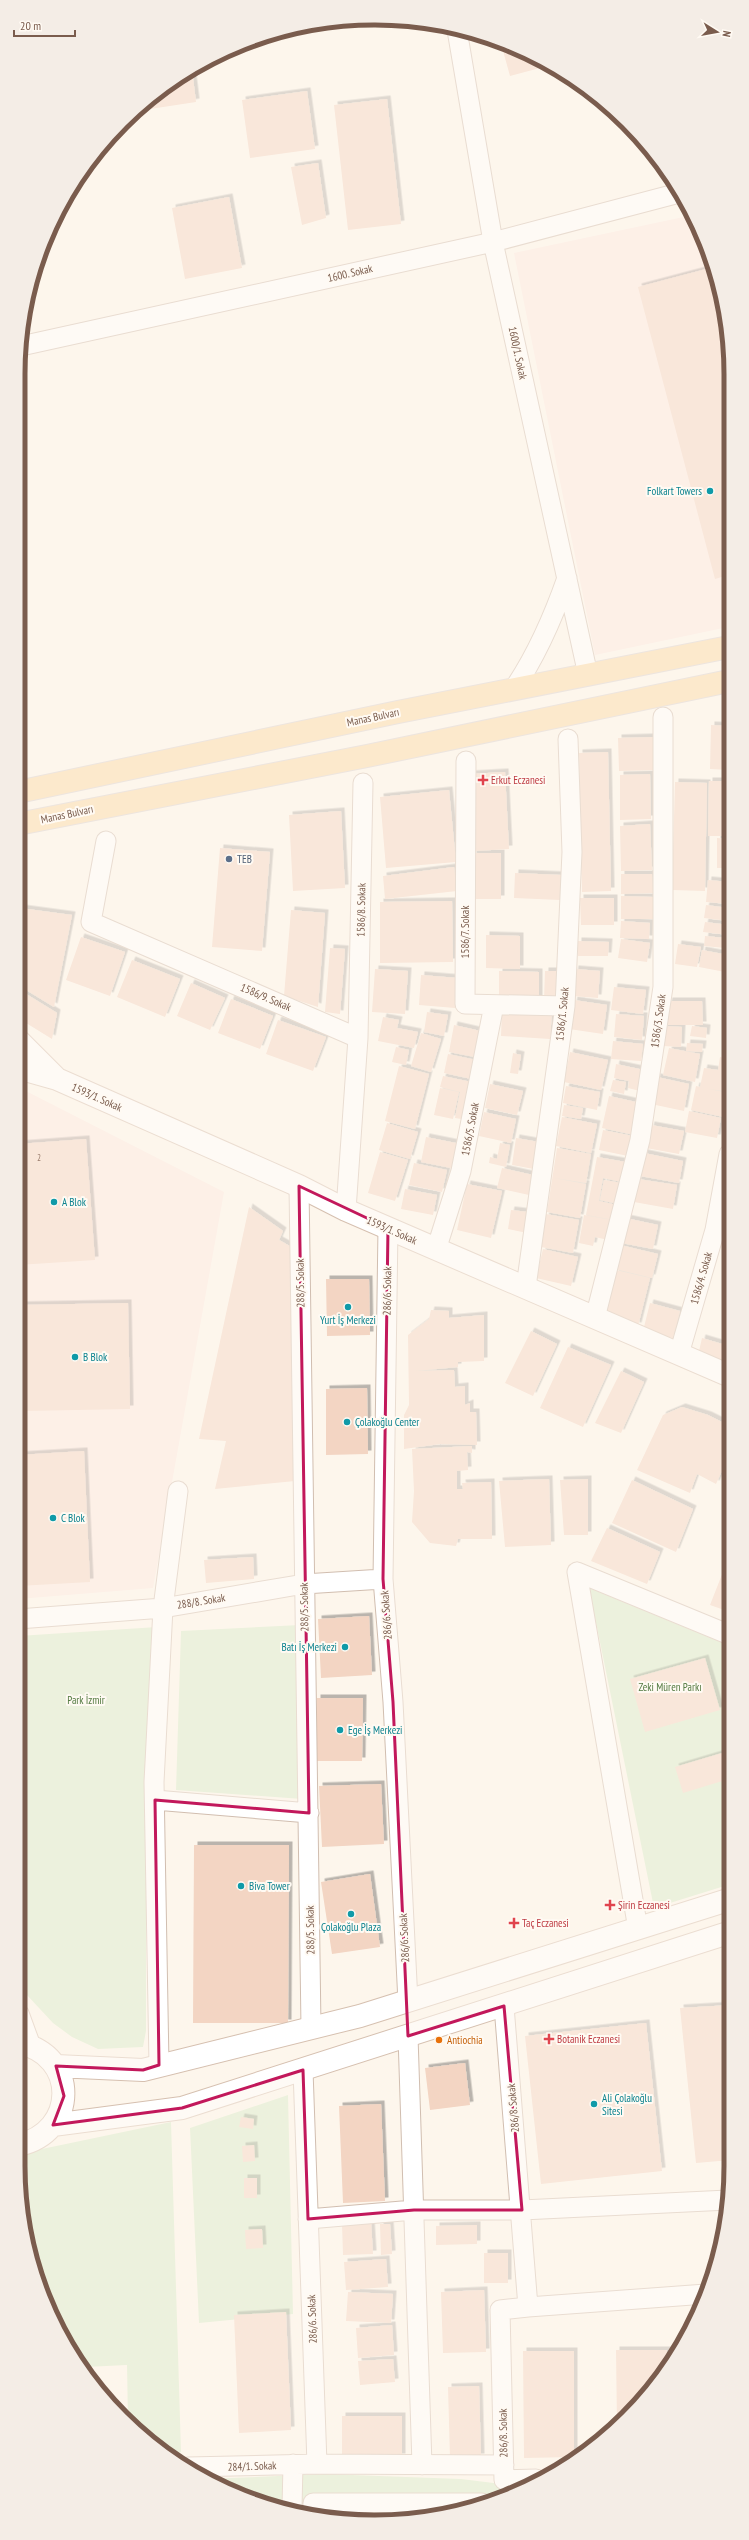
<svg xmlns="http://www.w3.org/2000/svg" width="749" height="2540" font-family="'PT Sans Narrow',sans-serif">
  <defs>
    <filter id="shadow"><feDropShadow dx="3.5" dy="-3.5" stdDeviation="0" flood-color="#0004"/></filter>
  </defs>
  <rect width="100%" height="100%" fill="#fdf6ec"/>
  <!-- commercial -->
  <path fill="#fde8e0" d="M693 215 728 328V627L595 655 514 253Z
    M18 1087 224 1192 153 1588 18 1599Z"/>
  <!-- green -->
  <path fill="#d8ecc9" d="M589 1588 730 1646 731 1884 654 1908Z
    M300 1625 302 1799 176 1790 181 1631Z
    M157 1627 146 1814V2031L143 2047 98 2049 72 2037 53 2023 26 1994 21 1968 18 1920V1636Z
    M288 2095 293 2314 199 2323 190 2128Z
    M171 2122 181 2452 168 2455 157 2448 128 2421 127 2365 86 2367 45 2302 25 2235 18 2154Z
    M325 2474 461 2479 518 2486 467 2510 398 2521 328 2519 217 2485 206 2479Z"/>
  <!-- building -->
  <path fill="#f3d5c3" filter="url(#shadow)" d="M502 47 528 56 551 65 510 76Z
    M192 70 196 102 137 111 177 78Z
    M307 91 315 149 250 158 242 100Z
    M387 99 401 224 348 230 334 105Z
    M318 163 326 218 302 225 291 167Z
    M229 197 242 268 185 279 172 208Z
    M710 268 728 328V575L715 579 638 287Z
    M711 725 729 726V770L710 769Z
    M653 737 654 770 619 771 618 738Z
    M608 752 611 891 582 892 579 753Z
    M505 772 509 849 474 851 470 774Z
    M650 774 651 819 620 820V775Z
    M709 781H729V836H708Z
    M675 782 707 783 705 891 672 890Z
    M449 790 456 862 386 868 380 797Z
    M341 811 345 888 293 891 289 815Z
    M650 824 652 870 621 871 620 826Z
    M717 838 729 839V868H717Z
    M220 848 270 852 262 951 212 947Z
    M473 853H501V899H474Z
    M454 867 457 891 385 899 383 876Z
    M515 873 561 875 560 900 514 898Z
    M621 874H652L653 893 621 894Z
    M708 880 729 882V904L706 902Z
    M18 895H22L20 908 72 915 54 1007 18 985Z
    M621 896 653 897V919H621Z
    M580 898H614V925H581Z
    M452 901 453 962 380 963V902Z
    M706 905 729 908V921L704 918Z
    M291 910 325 913 318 1007 284 996Z
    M621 921 650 923 649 939 620 938Z
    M705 922 729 925V935L703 932Z
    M486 935 520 936V969L486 968Z
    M705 936 726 938 725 948 704 946Z
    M81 937 125 952 110 996 66 980Z
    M621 939 650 943 647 962 618 958Z
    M578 941 609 942 608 956H578Z
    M678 944 701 947 697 967 675 964Z
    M330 948 345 949 340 1014 325 1012Z
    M702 950 728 955 725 972 699 967Z
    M132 960 180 979 165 1017 117 997Z
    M375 969 408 971 405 1014 372 1012Z
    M575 969 600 971 598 998 572 996Z
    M499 971 539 972V1000H499Z
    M545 971H563V1000H544Z
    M421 975 458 978 455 1008 419 1005Z
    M191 983 225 998 210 1030 177 1016Z
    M614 987 646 990 643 1014 611 1010Z
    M18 989 57 1013 52 1039 18 1018Z
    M723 997H729V1016L723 1015Z
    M231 999 273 1016 260 1049 218 1033Z
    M574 1000 607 1005 603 1034 569 1029Z
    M669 1001H702L703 1025H663Z
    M502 1009 552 1012 550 1039 501 1036Z
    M427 1012 448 1015 444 1036 424 1032Z
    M616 1014 644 1016 642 1040 614 1037Z
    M383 1017 399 1020 397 1028 418 1032 414 1048 378 1041Z
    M278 1020 326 1037 313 1071 266 1054Z
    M454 1025 485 1032 480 1058 449 1052Z
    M664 1026 682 1027 681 1047 663 1046Z
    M692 1026 707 1028 706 1038 690 1036Z
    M421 1033 441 1039 431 1072 411 1066Z
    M613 1041 643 1044 641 1061 611 1059Z
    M687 1043 703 1044 702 1052 686 1051Z
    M396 1047 409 1050 406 1065 392 1062Z
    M669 1048 700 1054 695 1082 663 1075Z
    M570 1052 608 1060 601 1090 564 1082Z
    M513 1053 521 1055 518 1074 510 1073Z
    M448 1054 481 1061 476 1080 444 1073Z
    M720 1057 729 1059V1092L709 1089 729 1093 728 1118 691 1110 696 1086 700 1087 704 1068 718 1070Z
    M616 1064 644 1070 640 1091 628 1088 629 1081 614 1078Z
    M399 1066 429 1074 415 1129 385 1121Z
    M443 1076 476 1083 468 1120 455 1118 460 1092 440 1087Z
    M657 1077 689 1084 684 1111 651 1104Z
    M613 1080 626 1082 624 1094 610 1091Z
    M490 1084 523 1091 517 1115 485 1108Z
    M566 1086 600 1092 597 1110 563 1103Z
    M440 1088 459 1092 453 1119 434 1115Z
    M609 1096 645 1104 639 1136 602 1128Z
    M564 1105 583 1108 581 1119 562 1116Z
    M689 1111 721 1118 717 1138 685 1132Z
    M484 1112 516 1119 511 1143 479 1136Z
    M562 1117 597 1124 591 1153 556 1146Z
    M387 1123 418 1132 410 1159 379 1150Z
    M651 1125 684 1131 679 1154 646 1148Z
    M603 1130 633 1136 628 1156 599 1150Z
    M426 1137 461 1144 456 1169 421 1162Z
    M516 1138 539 1142 534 1169 512 1165Z
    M86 1139 95 1260 18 1265V1144Z
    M500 1143 510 1145 506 1167 489 1163 490 1157 497 1159Z
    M557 1148 591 1154 586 1183 554 1178 586 1184 580 1218 547 1212Z
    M380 1152 408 1160 395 1201 368 1193Z
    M644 1153 683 1161 679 1183 640 1176Z
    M597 1157 626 1162 622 1182 603 1178 599 1201 617 1205 614 1220 586 1215Z
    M414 1163 447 1170 442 1192 409 1185Z
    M502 1168 533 1175 529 1195 497 1188Z
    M638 1179 677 1185 673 1209 634 1202Z
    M604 1180 622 1183 618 1204 600 1200Z
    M467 1184 502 1191 491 1238 457 1230Z
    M405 1189 437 1195 433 1215 401 1209Z
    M249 1207 283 1231 279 1240 295 1249V1481L215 1489 226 1441 199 1439Z
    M511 1210 528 1212 527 1233 508 1229Z
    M546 1214 579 1220 573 1253 541 1247Z
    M584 1215 612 1220 608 1240 595 1237 593 1246 579 1243Z
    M621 1217 658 1225 653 1249 616 1242Z
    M616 1244 658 1254 652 1278 611 1268Z
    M543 1249 578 1257 571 1286 536 1278Z
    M616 1270 650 1278 638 1326 605 1318Z
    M326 1279H369L370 1335 327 1336Z
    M128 1303 130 1409 22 1411 20 1305Z
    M650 1303 680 1311 673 1338 643 1331Z
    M431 1310 449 1311V1318L484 1315V1361L458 1362V1367L416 1371 454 1370 455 1387 465 1386V1405L470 1403V1412H476L477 1445 440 1444 404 1449V1415L409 1405 408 1335 429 1319Z
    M531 1331 557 1344 533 1396 505 1383Z
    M702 1338 729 1346 723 1367 697 1360Z
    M568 1347 611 1365 583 1427 540 1408Z
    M621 1371 644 1382 621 1433 595 1423Z
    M367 1388 368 1454 326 1455V1389Z
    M682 1407 708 1415 730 1426V1453L716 1484 697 1474 690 1493 637 1470 663 1415Z
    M472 1446V1453L467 1452 468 1470 457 1471V1489H463L462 1483 491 1482 492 1539H458L456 1546 430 1543 412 1522 414 1491 412 1449Z
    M84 1451 90 1582 18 1586V1455Z
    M549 1479 551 1545 505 1547 499 1481Z
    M588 1479V1535H564L560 1480Z
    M632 1480 693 1509 676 1552 612 1523Z
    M730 1486V1499L725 1496Z
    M607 1528 660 1552 647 1584 591 1561Z
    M730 1554V1612L710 1605Z
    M253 1557 254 1579 206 1583 204 1560Z
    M369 1616 372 1675 321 1678 318 1619Z
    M705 1658 720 1710 645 1732 630 1679Z
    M317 1698H363L362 1761H317Z
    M722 1753 729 1779 683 1793 675 1767Z
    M381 1784 384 1844 322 1847 319 1786Z
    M194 1845H289L288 2023H193Z
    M370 1874 380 1947 332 1954 321 1882Z
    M731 2005V2160L696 2163 680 2008Z
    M646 2023 662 2171 541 2184 525 2036Z
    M465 2063 470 2105 430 2110 425 2068Z
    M381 2104 385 2201 343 2203 339 2106Z
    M241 2117 254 2119 253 2129 239 2127Z
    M254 2145 255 2161 243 2162 242 2146Z
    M244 2178H257V2198H244Z
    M371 2222 373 2254 343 2255 342 2224Z
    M380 2224H390L392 2254 381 2255Z
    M477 2225V2244L436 2245V2226Z
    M262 2229 263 2248 246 2249 245 2230Z
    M484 2253H508V2283H484Z
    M386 2259 388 2287 346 2290 344 2262Z
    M484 2290 486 2352 443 2353 441 2292Z
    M348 2292 393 2294 391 2323 346 2321Z
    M286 2312 291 2430 239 2433 234 2315Z
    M392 2325 394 2355 358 2358 356 2328Z
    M616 2350H667V2368L626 2418 617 2426Z
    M523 2351H574V2457L524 2458Z
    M393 2359 395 2382 360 2385 358 2361Z
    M479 2386 481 2457 450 2458 448 2387Z
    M342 2416H402V2457H342Z"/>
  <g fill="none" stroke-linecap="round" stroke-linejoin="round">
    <!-- street casing -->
    <g stroke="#d1beb0" stroke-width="21">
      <path id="street" d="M457 30 493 242 588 675
        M21 346 493 242 679 193
        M513 690C537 655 553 618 567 578
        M466 761 465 1004 565 1006
        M106 841 91 922 358 1038 346 1210
        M358 1038 363 783
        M299 1186 311 2027
        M388 1228 383 1579 393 1702 408 2002
        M436 1250 461 1171 494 1005
        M526 1287 565 1006 572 852 568 739
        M595 1318 640 1140 663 987V717
        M679 1354 715 1230 729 1154
        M577 1572 638 1929
        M577 1572 730 1635
        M18 1619 163 1608 304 1584 383 1579
        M155 1800 309 1813
        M504 2006 528 2307 706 2294
        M408 2036 422 2465
        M159 2065 154 1782 163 1608 178 1491
        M303 2070 317 2464 504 2465
        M308 2219 414 2210H522L728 2200
        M528 2307 500 2310 504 2480 536 2479
        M188 2467 317 2464
        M292 2508 293 2464
        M313 2514V2503H482
        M355 2520 356 2503"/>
    </g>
    <!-- secondary casing -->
    <g stroke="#d6c0b0" stroke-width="24">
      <path id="secondary" d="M18 1040 55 1077
        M18 1068 57 1079 299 1186 346 1210 730 1376
        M18 2015 29 2045
        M18 2043C79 2054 78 2133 18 2145
        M56 2066 143 2070 360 2016 731 1899
        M53 2125 182 2108 731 1932"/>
    </g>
    <!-- primary casing -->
    <g stroke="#dad1cd" stroke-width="24">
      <path id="primary" d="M18 792 398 712 729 647
        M18 824 367 756 729 681"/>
    </g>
    <!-- street -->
    <use href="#street" stroke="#fff" stroke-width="19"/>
    <!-- secondary -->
    <use href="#secondary" stroke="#fff" stroke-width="22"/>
    <!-- primary -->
    <use href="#primary" stroke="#fbd9a5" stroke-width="22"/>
  </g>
  <!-- marked area -->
  <path d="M0 0H749V2540H0ZM299 1186 388 1228 383 1579 393 1702 408 2036 504 2006 522 2210H414L308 2219 303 2070 182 2108 53 2125 64 2096 56 2066 143 2070 159 2065 155 1800 309 1813Z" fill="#fdf6ec" fill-opacity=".55" fill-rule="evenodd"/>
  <path fill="none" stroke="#c2185b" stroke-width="3" stroke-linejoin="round" d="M299 1186 388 1228 383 1579 393 1702 408 2036 504 2006 522 2210H414L308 2219 303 2070 182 2108 53 2125 64 2096 56 2066 143 2070 159 2065 155 1800 309 1813Z"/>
  <!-- markers -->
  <g fill="#0f9aa8" stroke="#fffaf3" stroke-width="1.5">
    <circle cx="710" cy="491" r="4"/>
    <circle cx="54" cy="1202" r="4"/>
    <circle cx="348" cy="1307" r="4"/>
    <circle cx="75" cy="1357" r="4"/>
    <circle cx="347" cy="1422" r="4"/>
    <circle cx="53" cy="1518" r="4"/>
    <circle cx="345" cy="1647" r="4"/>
    <circle cx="340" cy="1730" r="4"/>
    <circle cx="241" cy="1886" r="4"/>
    <circle cx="351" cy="1914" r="4"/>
    <circle cx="594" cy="2104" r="4"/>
  </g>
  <g fill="#e0444e" stroke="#fffaf3" stroke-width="1.5">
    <path d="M481 774h4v4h4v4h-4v4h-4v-4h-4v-4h4z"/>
    <path d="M608 1899h4v4h4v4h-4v4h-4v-4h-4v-4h4z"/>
    <path d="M512 1917h4v4h4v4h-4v4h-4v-4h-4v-4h4z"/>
    <path d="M547 2033h4v4h4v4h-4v4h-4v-4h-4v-4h4z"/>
  </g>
  <circle fill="#5c6f8a" stroke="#fffaf3" stroke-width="1.5" cx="229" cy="859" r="4"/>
  <circle fill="#e8710a" stroke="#fffaf3" stroke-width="1.5" cx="439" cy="2040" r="4"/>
  <g text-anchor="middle" stroke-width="4" stroke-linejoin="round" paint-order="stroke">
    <!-- number labels -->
    <g font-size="9" fill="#987a6a">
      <text x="39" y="1161">2</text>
    </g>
    <!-- street labels -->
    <g font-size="11" fill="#7a5c4d" stroke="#fffaf3">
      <text transform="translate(350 273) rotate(-13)" y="4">1600. Sokak</text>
      <text transform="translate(518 353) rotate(78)" y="4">1600/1. Sokak</text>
      <text transform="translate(373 717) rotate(-12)" y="4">Manas Bulvarı</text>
      <text transform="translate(67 814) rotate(-12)" y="4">Manas Bulvarı</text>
      <text transform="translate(361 910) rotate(-89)" y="4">1586/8. Sokak</text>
      <text transform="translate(465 932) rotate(-90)" y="4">1586/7. Sokak</text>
      <text transform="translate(266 997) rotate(23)" y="4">1586/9. Sokak</text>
      <text transform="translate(562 1014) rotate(-84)" y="4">1586/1. Sokak</text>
      <text transform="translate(658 1021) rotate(-82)" y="4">1586/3. Sokak</text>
      <text transform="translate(97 1097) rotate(24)" y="4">1593/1. Sokak</text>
      <text transform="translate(470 1129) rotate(-79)" y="4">1586/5. Sokak</text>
      <text transform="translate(392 1230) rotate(24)" y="4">1593/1. Sokak</text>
      <text transform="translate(701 1278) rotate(-74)" y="4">1586/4. Sokak</text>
      <text transform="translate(300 1283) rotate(-91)" y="4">288/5. Sokak</text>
      <text transform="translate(387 1291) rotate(-89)" y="4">286/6. Sokak</text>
      <text transform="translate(201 1601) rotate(-9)" y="4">288/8. Sokak</text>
      <text transform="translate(304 1607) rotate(-91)" y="4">288/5. Sokak</text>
      <text transform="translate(386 1615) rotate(-94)" y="4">286/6. Sokak</text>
      <text transform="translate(310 1930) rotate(-91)" y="4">288/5. Sokak</text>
      <text transform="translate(404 1938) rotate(-93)" y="4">286/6. Sokak</text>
      <text transform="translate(513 2108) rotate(-95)" y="4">286/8. Sokak</text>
      <text transform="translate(312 2319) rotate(-92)" y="4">286/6. Sokak</text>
      <text transform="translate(503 2433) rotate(-91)" y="4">286/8. Sokak</text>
      <text transform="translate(252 2466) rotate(-2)" y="4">284/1. Sokak</text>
    </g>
    <!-- culture labels -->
    <g font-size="11" fill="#0d838f" stroke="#fffaf3" text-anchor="start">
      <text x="702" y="495" text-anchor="end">Folkart Towers</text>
      <text x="62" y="1206">A Blok</text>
      <text x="348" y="1324" text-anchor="middle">Yurt İş Merkezi</text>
      <text x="83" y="1361">B Blok</text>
      <text x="355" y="1426">Çolakoğlu Center</text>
      <text x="61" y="1522">C Blok</text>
      <text x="337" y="1651" text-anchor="end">Batı İş Merkezi</text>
      <text x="348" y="1734">Ege İş Merkezi</text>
      <text x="249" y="1890">Biva Tower</text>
      <text x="351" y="1931" text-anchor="middle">Çolakoğlu Plaza</text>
      <text x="602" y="2102">Ali Çolakoğlu<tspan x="602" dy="13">Sitesi</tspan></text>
    </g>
    <!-- health labels -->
    <g font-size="11" fill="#be3a42" stroke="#fffaf3" text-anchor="start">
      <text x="491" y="784">Erkut Eczanesi</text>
      <text x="618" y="1909">Şirin Eczanesi</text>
      <text x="522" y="1927">Taç Eczanesi</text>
      <text x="557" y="2043">Botanik Eczanesi</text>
    </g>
    <!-- service labels -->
    <g font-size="11" fill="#4e5e75" stroke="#fffaf3" text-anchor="start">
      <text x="237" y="863">TEB</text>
    </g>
    <!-- park labels -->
    <g font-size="11" fill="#537a41" stroke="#fffaf3">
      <text x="670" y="1691">Zeki Müren Parkı</text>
      <text x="86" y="1704">Park İzmir</text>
    </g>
    <!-- food labels -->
    <g font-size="11" fill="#c56008" stroke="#fffaf3" text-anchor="start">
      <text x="447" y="2044">Antiochia</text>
    </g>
  </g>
  <!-- crop -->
  <path d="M0 0H749V2540H0ZM374 25H375A349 349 0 0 1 724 374V2166A349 349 0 0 1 375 2515H374A349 349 0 0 1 25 2166V374A349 349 0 0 1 374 25Z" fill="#f4ede6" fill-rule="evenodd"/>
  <path fill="none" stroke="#7a5c4d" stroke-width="5" d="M374 25H375A349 349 0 0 1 724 374V2166A349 349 0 0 1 375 2515H374A349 349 0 0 1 25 2166V374A349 349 0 0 1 374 25Z"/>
  <!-- north arrow -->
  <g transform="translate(717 32) rotate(101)" stroke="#fffaf3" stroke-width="3" paint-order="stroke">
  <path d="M0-3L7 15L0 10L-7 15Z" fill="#7a5c4d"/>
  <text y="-6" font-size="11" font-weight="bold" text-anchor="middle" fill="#7a5c4d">N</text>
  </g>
  <!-- scale -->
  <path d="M14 30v6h61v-6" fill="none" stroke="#7a5c4d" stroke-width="2"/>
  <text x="20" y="30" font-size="12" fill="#7a5c4d" stroke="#fffaf3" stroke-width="3" paint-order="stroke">20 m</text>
</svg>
